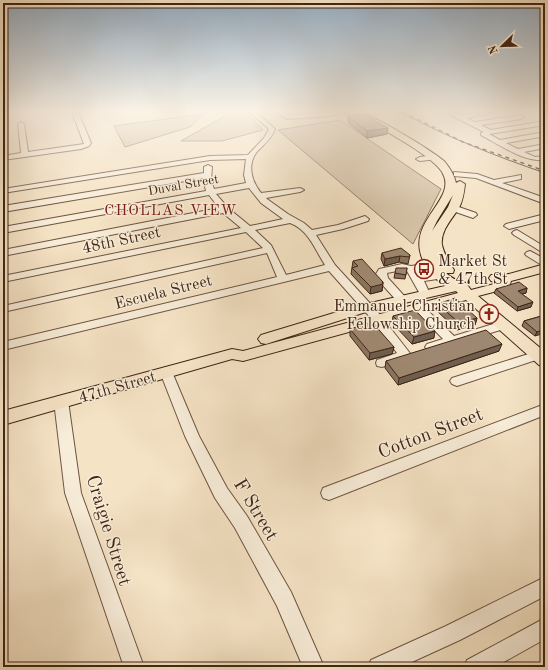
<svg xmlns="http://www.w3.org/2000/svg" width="548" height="670" font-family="'Old Standard TT',serif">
  <rect width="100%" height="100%" fill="#f5e3c5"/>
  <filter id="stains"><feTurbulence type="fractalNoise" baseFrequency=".005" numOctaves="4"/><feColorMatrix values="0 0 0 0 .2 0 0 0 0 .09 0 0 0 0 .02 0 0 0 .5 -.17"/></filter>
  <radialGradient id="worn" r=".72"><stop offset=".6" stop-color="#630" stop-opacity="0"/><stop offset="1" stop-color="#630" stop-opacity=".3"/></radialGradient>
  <!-- green -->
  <path fill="#d6c3a7" stroke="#8c745e" d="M232 112H246L263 130 222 141H181Z
    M203 114 190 127 125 147 114 126Z
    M340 120 441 189 413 244 278 130Z"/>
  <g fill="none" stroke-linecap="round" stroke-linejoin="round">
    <!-- minor casing -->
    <g stroke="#6e5441" stroke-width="2">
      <path id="minor" d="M72 112H78L91 143 89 146 81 149 3 160V156L21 153 18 124 21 122 24 124 28 152 84 144Z
        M250 112H256L275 129C271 140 263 145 256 153 247 166 252 182 261 193L300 188 304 190 300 192 266 198 267 199 288 214 304 223 312 230 338 225 365 216 369 219 368 221 343 229 316 235 335 265 377 311 409 352 411 355 409 358 382 367 377 366 376 363 377 360 397 353 369 316 329 271 3 350V342L277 277 267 253 3 312V306L263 248 246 232 3 282V276L241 228 223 213 3 256V250L219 208 209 195 3 233V227L206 191 203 178 3 212V206L204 173V167L208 165 212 167 211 180 214 189 246 183 244 175 246 159 210 160 3 193V189L210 156 248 155 264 138 269 129ZM249 188 261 203 283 219 250 226 228 208 216 194ZM290 223C309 230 315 250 325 265L286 275 271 245 255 230Z
        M275 112H283L289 115 339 112 331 116 288 119Z
        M445 112C451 112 456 115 461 115 472 115 483 112 494 112L466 118 475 122 521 115 524 117 521 119 481 125 491 130 545 121V125L489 134 500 140 545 132V136L506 143 518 149 545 144V148L524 152 535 157 545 156V160C523 162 500 145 481 135V133L484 132Z
        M434 155 438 157 437 159 420 161 416 159 420 157Z
        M454 172 477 174 494 180 521 175V179L502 183 545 198V204L476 178 454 176Z
        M453 205 476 213 477 215 473 218 450 210 449 208Z
        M545 214V220L509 229 504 226 506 224Z
        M517 230 545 247V254L514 235 512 233 514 231Z
        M530 251 545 259V267L527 256 525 254 527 252Z
        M432 263 437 266 436 268 418 271 421 275 440 273 445 276 444 278 424 281 430 294 425 297 420 294 407 271 402 270 387 273 388 278 407 299 401 302 397 301 379 281 376 274 379 269 402 264 411 266Z
        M419 305 423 306 454 336 503 321 507 322 509 325 507 328 431 351 427 350 425 347 427 344 443 339 415 310 413 308 415 306Z
        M538 351 542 352 544 355 542 358 457 386 452 384 450 381 452 378Z
        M166 367 171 369 172 372 199 436 227 488 247 516 291 592 324 667H303L277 606 235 528 215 498 185 436 160 372 161 369Z
        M61 396 66 397 68 401 81 493 144 667H124L65 493 54 401 56 397Z
        M545 404V415L329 500 323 498 321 493 323 488Z
        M545 577V596L460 640 401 667H368L371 660 446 626Z
        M545 618V639L495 667H464L467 660Z"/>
    </g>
    <!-- major casing -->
    <g stroke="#412515" stroke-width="2">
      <path id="major" d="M345 112C349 112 354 111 358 112 374 115 431 150 444 161 449 167 454 174 456 183L460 181 465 184C464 193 463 200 459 208 452 219 440 231 442 245 444 254 449 262 454 270L453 273H446C452 279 458 281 466 283L471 290 498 283 491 281 489 278 491 275H505L545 264V272L511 281 509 288 478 296 545 352V367L539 365 466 300 243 361 232 359 3 425V411L232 349 243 351 458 293 456 291 366 312 266 344 261 343 258 339 261 335 357 306 445 286C435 279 427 270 422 258 407 220 459 199 442 172 433 157 385 130 367 121 361 118 350 117 345 112ZM453 195 448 207 432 231 437 221Z"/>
    </g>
    <!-- minor -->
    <use href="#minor" fill="#f8edd9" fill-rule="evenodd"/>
    <!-- major -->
    <use href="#major" fill="#f5e3c5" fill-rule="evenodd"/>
    <!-- tram -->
    <path stroke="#412515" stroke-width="1" d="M400 112C447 137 495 156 545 173"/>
    <!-- rail -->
    <path stroke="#412515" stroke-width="1.5" stroke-dasharray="4 4" stroke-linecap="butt" d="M403 112 463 142 545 171"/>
  </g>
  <!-- wall -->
  <path fill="#897561" stroke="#412515" d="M348 116 388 128 387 134 367 138 348 123Z
    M382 253 410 255 408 264 399 262 384 266 381 259Z
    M353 261 383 282 382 291 370 294 351 274Z
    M407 268 405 279 394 278 395 273Z
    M527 288 526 293 522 294 531 307 517 311 494 293 496 289Z
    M438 304 477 318 475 325 457 330 436 310Z
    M545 315 535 336 522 326 524 321Z
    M393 316 434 338 412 344 392 323Z
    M350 329 394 347 392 354 369 360 350 336Z
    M499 351 398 385 385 368 386 361Z"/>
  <!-- shaded-wall -->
  <path fill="#6f5f4f" stroke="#412515" d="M388 128 387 134 367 138V131Z
    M400 256 399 262 384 266 385 259Z
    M382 282H383L382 291 370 294 371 287Z
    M527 288 526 293 516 296 518 291Z
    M533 302 531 307 517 311 518 307Z
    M477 318 475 325 457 330 459 323Z
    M545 329V333L535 336 537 332Z
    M435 331 434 338 412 344 414 337Z
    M502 344 499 351 398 385 399 378Z
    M394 347 392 354 369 360 370 353Z"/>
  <!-- building -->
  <path fill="#9f8871" stroke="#412515" d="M363 114 388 128 367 131 348 116Z
    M401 248 410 255 409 257 400 256 385 259 382 253Z
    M362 259 383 282H382L383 284 371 287 352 268 358 266 353 261Z
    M396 268H407L406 275 395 273Z
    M519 282 527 288 518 291 533 302 518 307 496 289Z
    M455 298 477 318 459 323 438 304Z
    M415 310 435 331 414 337 393 316Z
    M545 315V329L537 332 524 321Z
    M372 322 394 347 370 353 350 329Z
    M486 330 502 344 399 378 386 361Z"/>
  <!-- sky -->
  <linearGradient id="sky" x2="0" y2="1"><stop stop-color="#95adc2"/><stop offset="0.54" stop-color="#faf2e5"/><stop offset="1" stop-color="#faf2e5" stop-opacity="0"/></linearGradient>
  <rect width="548" height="206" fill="url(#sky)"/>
  <!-- icons -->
  <defs>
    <g id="bus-ring" transform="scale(1)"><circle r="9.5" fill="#f8edd9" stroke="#8f2418" stroke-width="1.5"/><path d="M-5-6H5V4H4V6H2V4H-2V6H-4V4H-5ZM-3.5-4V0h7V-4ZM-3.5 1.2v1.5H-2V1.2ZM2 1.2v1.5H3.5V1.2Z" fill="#8f2418"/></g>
    <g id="church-ring" transform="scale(1)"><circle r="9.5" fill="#f8edd9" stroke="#8f2418" stroke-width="1.5"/><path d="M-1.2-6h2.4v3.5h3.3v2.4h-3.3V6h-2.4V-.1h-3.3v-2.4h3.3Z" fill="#8f2418"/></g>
  </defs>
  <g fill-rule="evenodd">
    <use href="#bus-ring" x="424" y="269"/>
    <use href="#church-ring" x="489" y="314"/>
  </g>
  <g text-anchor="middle" stroke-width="3" stroke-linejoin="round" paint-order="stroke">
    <!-- far-street labels -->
    <g font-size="13" fill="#412515" stroke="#f8edd9">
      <text transform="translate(183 184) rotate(-10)" y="5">Duval Street</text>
    </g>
    <!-- far-quarter labels -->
    <g font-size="15" letter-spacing="1" fill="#7a1f14" stroke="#f8edd9">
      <text x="171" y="215">CHOLLAS VIEW</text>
    </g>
    <!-- street labels -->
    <g font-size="16" fill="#412515" stroke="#f8edd9">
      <text transform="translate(121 239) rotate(-12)" y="6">48th Street</text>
      <text transform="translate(163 291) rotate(-14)" y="6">Escuela Street</text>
      <text transform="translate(117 386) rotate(-16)" y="6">47th Street</text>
    </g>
    <!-- poi labels -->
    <g font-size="16" fill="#412515" stroke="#f8edd9" text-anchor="start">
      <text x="438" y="266">Market St<tspan x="438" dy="18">&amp; 47th St</tspan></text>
      <text x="475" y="311" text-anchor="end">Emmanuel Christian<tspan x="475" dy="18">Fellowship Church</tspan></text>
    </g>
    <!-- near-street labels -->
    <g font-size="19" fill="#412515" stroke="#f8edd9">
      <text transform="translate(430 432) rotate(-21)" y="7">Cotton Street</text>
      <text transform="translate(257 509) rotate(59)" y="7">F Street</text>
      <text transform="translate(110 530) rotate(73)" y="7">Craigie Street</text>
    </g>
  </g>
  <!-- margin -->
  <rect width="548" height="670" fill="none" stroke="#f5e3c5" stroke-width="16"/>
  <rect x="4" y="4" width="540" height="662" fill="none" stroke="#412515" stroke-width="2"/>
  <rect x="8" y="8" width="532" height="654" fill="none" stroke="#412515"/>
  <!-- north arrow -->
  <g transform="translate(502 46) rotate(247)" stroke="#f8edd9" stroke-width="3" paint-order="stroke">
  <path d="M0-3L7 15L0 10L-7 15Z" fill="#412515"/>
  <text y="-6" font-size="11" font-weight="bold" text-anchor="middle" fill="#412515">N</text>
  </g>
  <rect width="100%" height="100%" filter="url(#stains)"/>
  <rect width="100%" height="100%" fill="url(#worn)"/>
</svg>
